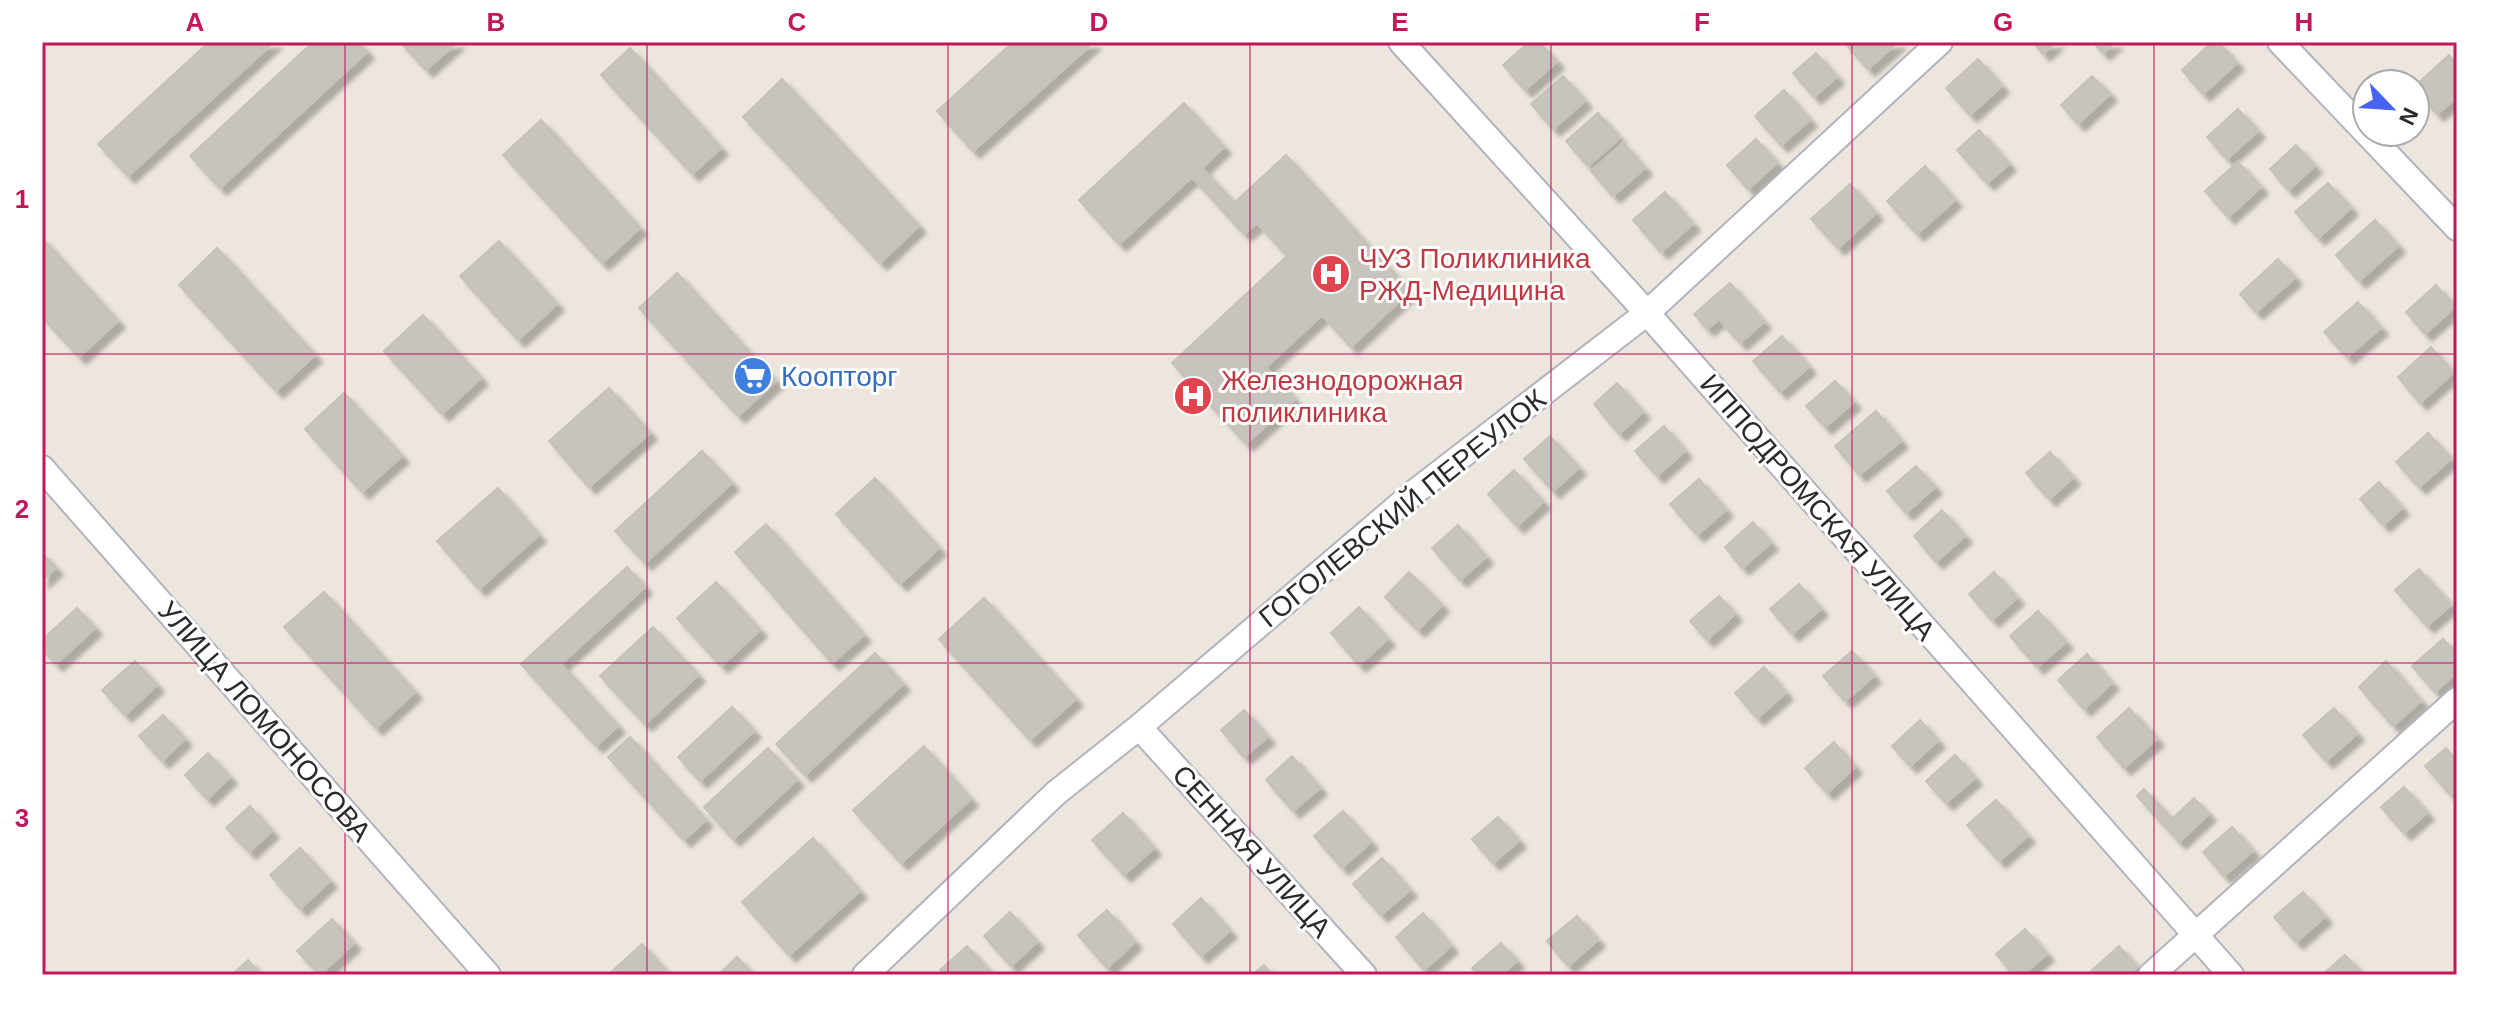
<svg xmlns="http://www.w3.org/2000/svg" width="2499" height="1017" font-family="Helvetica,sans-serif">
  <defs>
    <filter id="shadow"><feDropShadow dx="7" dy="7" stdDeviation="2" flood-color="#0004"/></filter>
  </defs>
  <rect width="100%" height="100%" fill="#ece6de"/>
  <!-- building -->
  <path fill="#c7c3bd" stroke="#c7c2b7" stroke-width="2" filter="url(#shadow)" d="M209 42H274L128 176 98 144Z
    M313 42H358L367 52 220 188 190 156Z
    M400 42H457L426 70Z
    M1013 42H1094L973 151 937 111Z
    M1529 42H1539L1557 62 1525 90 1503 65Z
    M1844 42H1898L1868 69Z
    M2033 42H2056L2043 54Z
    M2093 42H2115L2103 53Z
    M2212 42H2218L2237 63 2203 94 2182 70Z
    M630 48 721 148 692 174 601 75Z
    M1816 53 1837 77 1814 97 1793 73Z
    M2449 55 2457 64V97L2437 114 2415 89V86Z
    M1978 59 2002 86 1970 115 1946 88Z
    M1563 76 1585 101 1553 129 1531 104Z
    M2092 76 2110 94 2078 124 2061 105Z
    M782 79 919 226 880 263 743 117Z
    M1784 90 1810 120 1781 145 1755 116Z
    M1184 103 1224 147 1202 168 1234 203 1286 155 1410 291 1351 347 1322 315 1266 367 1295 399 1246 444 1172 363 1287 256 1257 223 1244 234 1192 177 1119 244 1079 200Z
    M2238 109 2258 131 2227 159 2207 137Z
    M1598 113 1620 138 1588 166 1566 141Z
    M541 120 640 228 602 263 503 155Z
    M1979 130 2009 164 1987 183 1957 150Z
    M1756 139 1777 163 1748 189 1727 165Z
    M1623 143 1645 168 1613 196 1591 171Z
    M2296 145 2315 166 2288 190 2270 169Z
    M2238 162 2261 187 2228 217 2205 191Z
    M1925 166 1955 200 1917 234 1887 201Z
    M2328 183 2351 208 2318 238 2295 212Z
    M1850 184 1876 213 1838 248 1811 219Z
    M1665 192 1693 224 1661 252 1633 220Z
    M2375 220 2398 246 2359 281 2336 255Z
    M42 238 118 321 79 357 42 317Z
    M499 241 557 304 518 340 460 276Z
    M217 248 315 355 276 391 179 285Z
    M2278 259 2295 278 2256 312 2240 294Z
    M677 273 776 381 738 416 639 308Z
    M1730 283 1764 322 1740 343 1719 319 1707 329 1694 314Z
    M2436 285 2455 307 2425 334 2406 312Z
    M2358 302 2381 328 2347 357 2324 332Z
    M423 315 481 378 442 414 384 351Z
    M1782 336 1809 367 1780 392 1753 361Z
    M2431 347 2453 373 2420 403 2398 377Z
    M1835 381 1854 402 1825 427 1806 406Z
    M1617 383 1643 412 1619 434 1594 404Z
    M609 388 650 433 589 487 549 441Z
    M344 393 402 456 362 492 305 429Z
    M1876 411 1901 441 1859 475 1835 446Z
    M1664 426 1685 451 1657 476 1635 451Z
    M2428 433 2451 459 2419 487 2396 462Z
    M1550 436 1579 468 1553 491 1524 459Z
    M702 451 732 483 645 563 615 531Z
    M2050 452 2073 478 2049 499 2026 473Z
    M1916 466 1935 487 1906 513 1887 491Z
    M1514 470 1543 502 1517 526 1488 494Z
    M875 478 939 548 900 584 836 514Z
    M1699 479 1726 510 1697 535 1670 504Z
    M2379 482 2402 508 2383 525 2360 499Z
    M498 488 539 535 479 589 437 541Z
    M1942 510 1965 536 1936 562 1914 536Z
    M1753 522 1771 543 1742 568 1725 547Z
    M766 524 864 635 832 663 735 552Z
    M1458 525 1486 557 1460 580 1432 548Z
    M42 553 56 568 42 581Z
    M627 567 645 587 561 664 618 726 596 746 521 664Z
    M2419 569 2451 605 2427 626 2395 590Z
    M1409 572 1442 605 1418 630 1385 597Z
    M1994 572 2017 598 1992 620 1969 594Z
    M716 582 760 630 721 666 677 618Z
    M1799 584 1821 609 1792 634 1770 609Z
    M324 592 415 692 376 728 284 627Z
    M1719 596 1735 614 1707 640 1690 621Z
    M984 598 1076 699 1030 740 939 639Z
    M1359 607 1388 639 1359 665 1331 633Z
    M77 608 95 628 56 664 42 649V640Z
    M2038 611 2066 642 2037 667 2010 636Z
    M653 627 698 675 645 724 600 676Z
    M2443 639 2457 654V672L2435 692 2412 666Z
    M1852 651 1874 676 1845 701 1823 676Z
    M875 653 903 684 805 775 776 744Z
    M2087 654 2112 683 2084 709 2058 680Z
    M135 661 157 685 125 715 102 690Z
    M2386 661 2421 701 2393 726 2359 687Z
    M1764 667 1786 693 1757 718 1735 693Z
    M732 707 754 731 700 781 678 757Z
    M2129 708 2157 739 2124 768 2097 737Z
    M2334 708 2357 734 2326 761 2303 735Z
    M1244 710 1268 737 1244 757 1221 730Z
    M163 715 185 739 162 761 139 736Z
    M1920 720 1938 741 1910 766 1892 746Z
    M630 737 706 820 684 840 608 757Z
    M1834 742 1855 767 1827 793 1805 768Z
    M924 746 971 799 901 863 853 810Z
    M768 748 797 780 733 839 704 807Z
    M2446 748 2457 761V788L2450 794 2425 766Z
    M208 753 230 777 207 799 185 775Z
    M1955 755 1975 778 1946 803 1926 781Z
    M1292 756 1320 788 1293 811 1266 780Z
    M2404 787 2427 813 2404 833 2381 807Z
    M2144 789 2172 819 2194 798 2209 814 2179 842 2137 796Z
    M1996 800 2028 836 1999 861 1967 825Z
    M250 806 272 831 249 852 226 828Z
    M1343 811 1371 842 1342 868 1314 836Z
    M1123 813 1154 848 1124 875 1092 840Z
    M1498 817 1519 841 1493 863 1472 839Z
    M2232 827 2253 851 2224 876 2203 852Z
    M813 838 860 891 789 955 742 902Z
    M300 848 330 881 300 909 270 875Z
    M1382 858 1410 890 1381 915 1353 884Z
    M2303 892 2325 917 2296 942 2274 917Z
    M1201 898 1230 931 1201 956 1173 924Z
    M1107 910 1135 942 1107 968 1078 935Z
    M1010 912 1037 942 1011 966 984 936Z
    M1423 913 1451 946 1424 970 1396 937Z
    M1577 916 1598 940 1568 966 1547 941Z
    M332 919 354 943 320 975 297 951Z
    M2025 929 2047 954 2023 975H2014L1996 954Z
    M1501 943 1517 961 1501 975H1478L1472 968Z
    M642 944 670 975H608Z
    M967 946 993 975H945L940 970Z
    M2119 946 2137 967 2129 975H2093L2090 972Z
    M2345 955 2363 975H2322Z
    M737 957 754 975H718Z
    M248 960 261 975H232Z
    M1264 965 1273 975H1252Z"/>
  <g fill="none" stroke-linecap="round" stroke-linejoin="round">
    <!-- street casing -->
    <g stroke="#b1b4be" stroke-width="28">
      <path id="street" d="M1401 42 1647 313 2231 975
        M2280 42 2457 228
        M42 468 488 975
        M1139 727 1364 975
        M865 975 1056 793 1139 727 1416 491 1647 313 1940 42
        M2151 975 2457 700"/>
    </g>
    <!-- street -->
    <use href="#street" stroke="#fff" stroke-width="24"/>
  </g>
  <!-- grid -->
  <path fill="none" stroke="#c2185b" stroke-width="2" stroke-opacity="0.55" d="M345 42V975M647 42V975M948 42V975M1250 42V975M1551 42V975M1852 42V975M2154 42V975M42 354H2457M42 663H2457"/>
  <!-- icons -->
  <defs>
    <g id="hospital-disc" transform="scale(2)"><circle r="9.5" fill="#e0444e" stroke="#fff"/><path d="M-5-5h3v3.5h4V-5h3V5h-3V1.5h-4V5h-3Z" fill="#fff"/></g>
    <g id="supermarket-disc" transform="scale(2)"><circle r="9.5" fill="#3f7fe0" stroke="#fff"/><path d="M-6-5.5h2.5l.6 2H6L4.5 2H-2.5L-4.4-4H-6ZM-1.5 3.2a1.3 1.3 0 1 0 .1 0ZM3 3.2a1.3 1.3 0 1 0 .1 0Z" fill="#fff"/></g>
  </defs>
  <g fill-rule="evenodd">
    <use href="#hospital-disc" x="1331" y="274"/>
    <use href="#supermarket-disc" x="753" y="376"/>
    <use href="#hospital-disc" x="1193" y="396"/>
  </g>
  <g text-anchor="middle" stroke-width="6" stroke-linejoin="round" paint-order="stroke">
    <!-- health labels -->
    <g font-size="28" fill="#be3a42" stroke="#fff" text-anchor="start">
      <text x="1359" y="268">ЧУЗ Поликлиника<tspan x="1359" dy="32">РЖД-Медицина</tspan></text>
      <text x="1221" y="390">Железнодорожная<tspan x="1221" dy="32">поликлиника</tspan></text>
    </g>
    <!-- shop labels -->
    <g font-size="28" fill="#366cbe" stroke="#fff" text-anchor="start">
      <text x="781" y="386">Коопторг</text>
    </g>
    <!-- street labels -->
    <g font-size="28" fill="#2b2b2b" stroke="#fff">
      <text transform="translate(1818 507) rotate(49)" y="10">ИППОДРОМСКАЯ УЛИЦА</text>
      <text transform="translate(1402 508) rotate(-39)" y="10">ГОГОЛЕВСКИЙ ПЕРЕУЛОК</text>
      <text transform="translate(265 721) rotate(49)" y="10">УЛИЦА ЛОМОНОСОВА</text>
      <text transform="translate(1252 851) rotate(48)" y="10">СЕННАЯ УЛИЦА</text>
    </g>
  </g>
  <!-- border -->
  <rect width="2499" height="1017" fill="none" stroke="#ffffff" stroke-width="88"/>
  <!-- north arrow -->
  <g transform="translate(2391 108) rotate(115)"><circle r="38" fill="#ffffff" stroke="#aaaaaa" stroke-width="2"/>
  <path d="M0-6L14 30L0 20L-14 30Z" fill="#4663f1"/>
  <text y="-12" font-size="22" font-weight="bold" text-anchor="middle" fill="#2b2b2b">N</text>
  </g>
  <rect x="44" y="44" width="2411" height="929" fill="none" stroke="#c2185b" stroke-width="3"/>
  <g font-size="26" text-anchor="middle" font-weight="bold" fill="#c2185b">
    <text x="195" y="31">A</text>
    <text x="496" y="31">B</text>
    <text x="797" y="31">C</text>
    <text x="1099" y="31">D</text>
    <text x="1400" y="31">E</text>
    <text x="1702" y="31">F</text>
    <text x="2003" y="31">G</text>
    <text x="2304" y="31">H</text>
    <text x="22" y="208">1</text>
    <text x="22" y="518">2</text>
    <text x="22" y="827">3</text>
  </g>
</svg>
